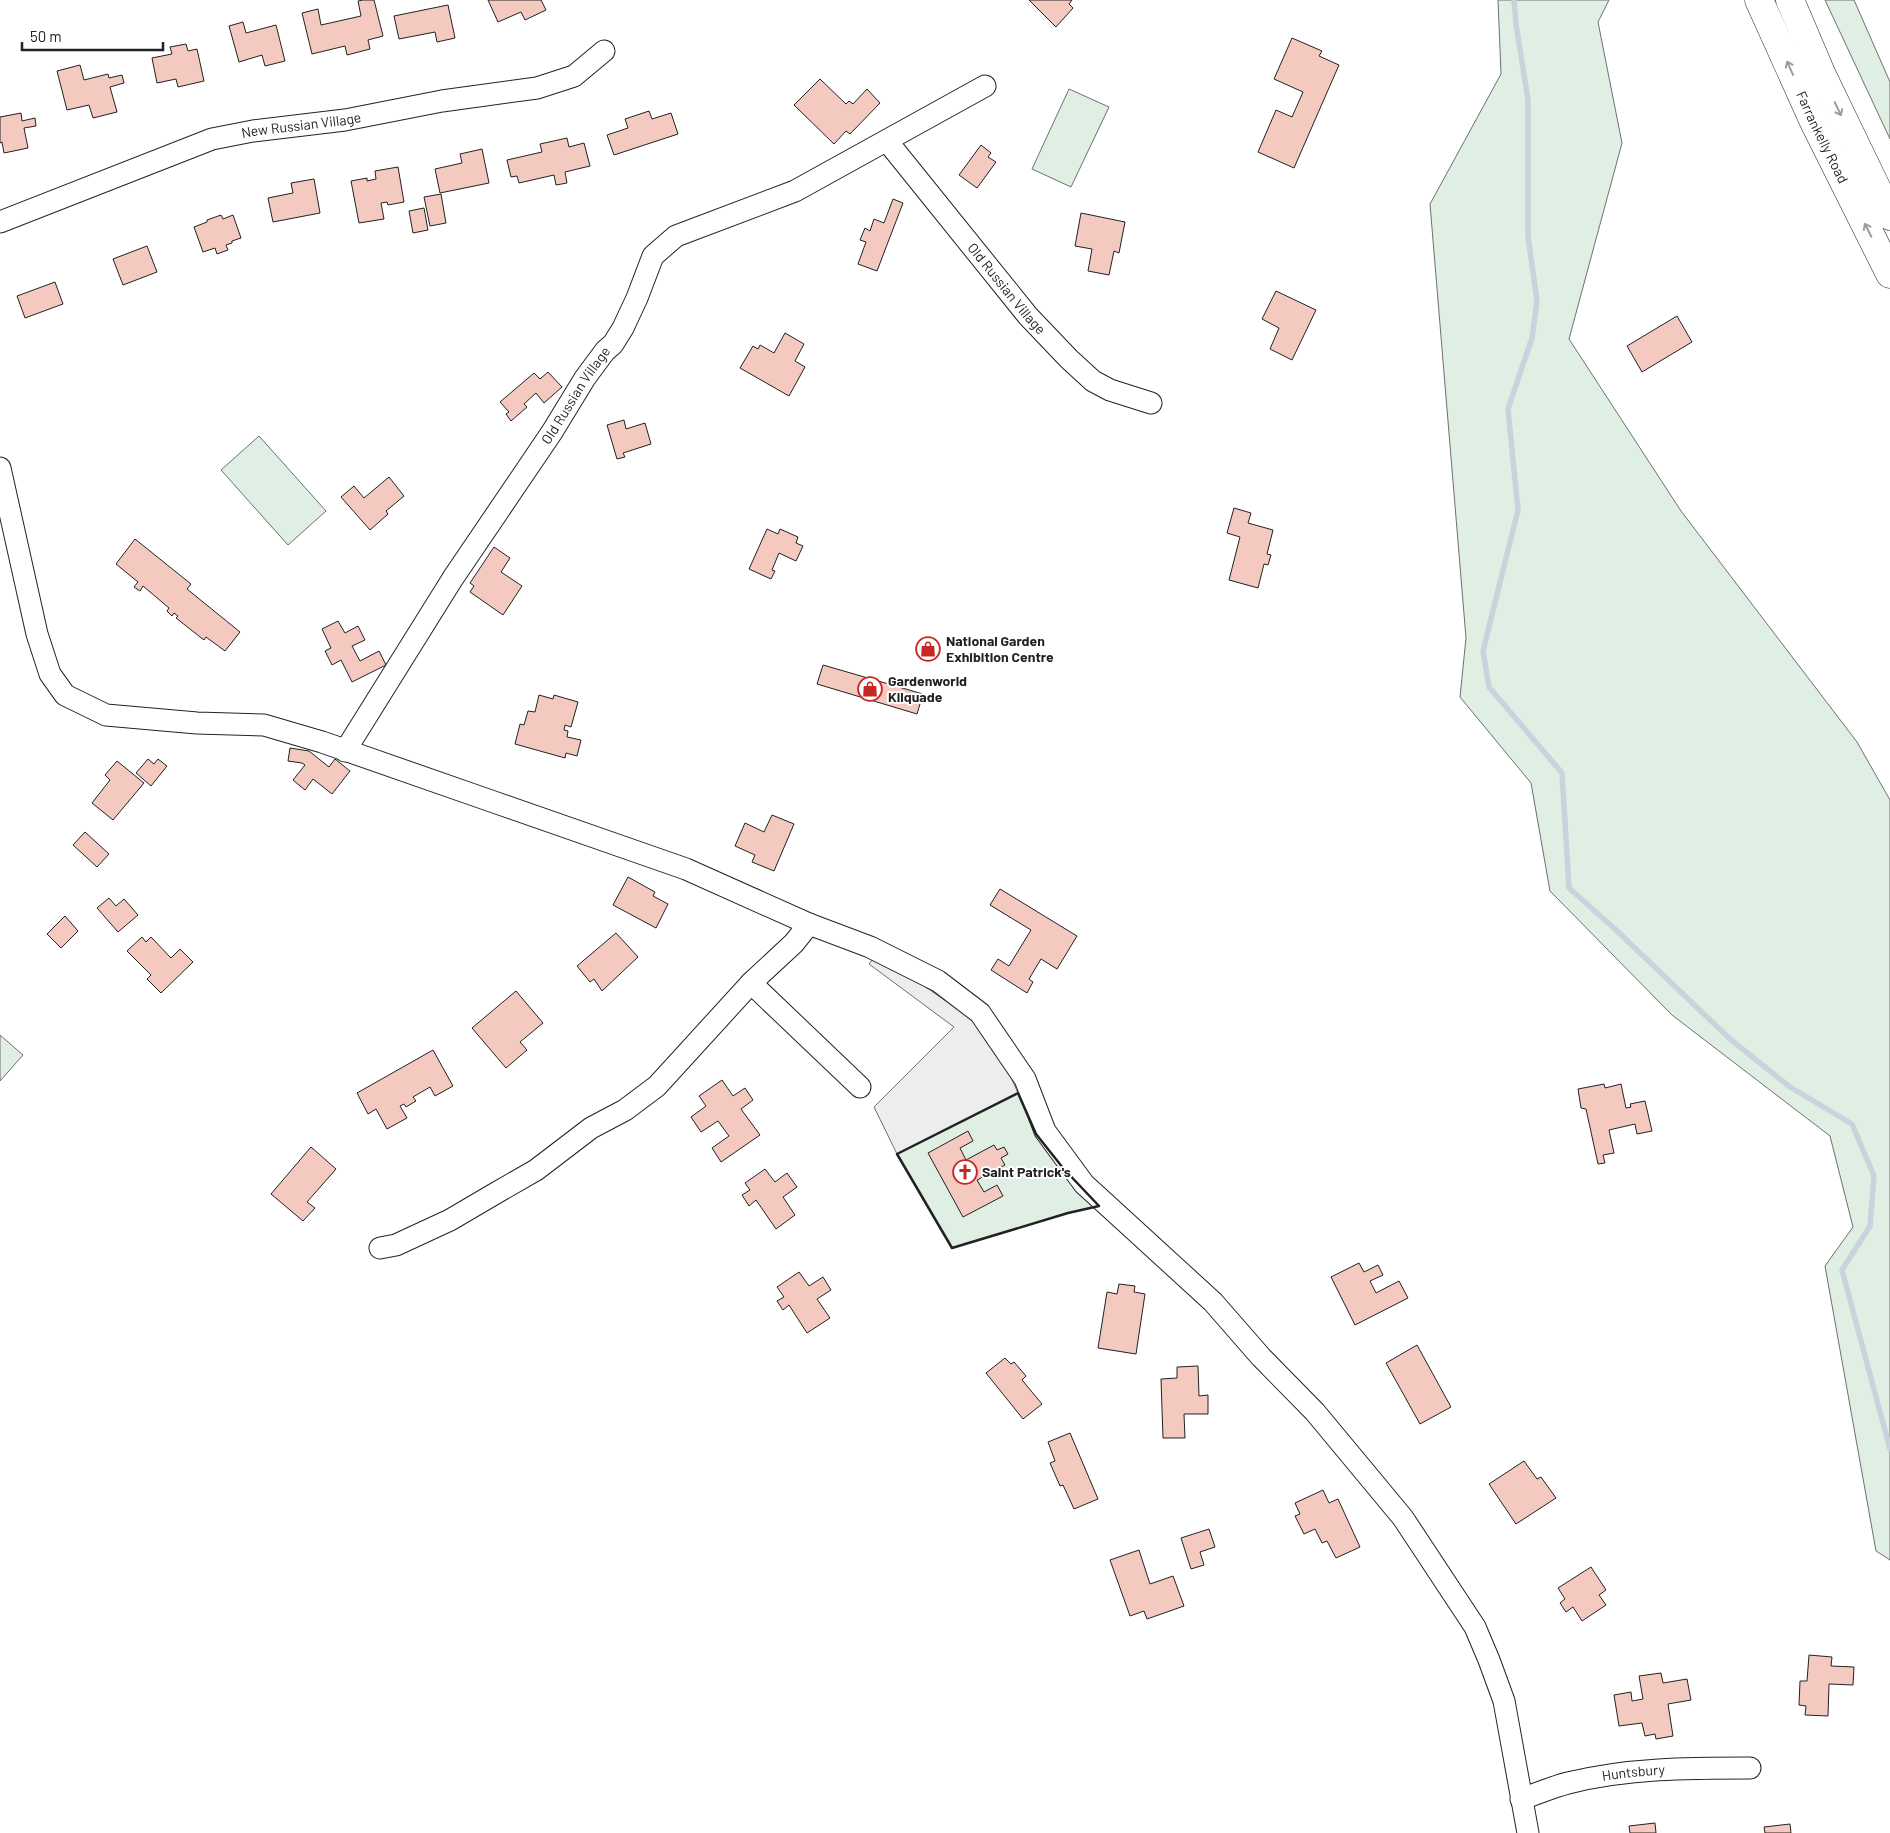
<svg xmlns="http://www.w3.org/2000/svg" width="1890" height="1833" font-family="Barlow,sans-serif">
  <rect width="100%" height="100%" fill="#fff"/>
  <!-- green -->
  <path fill="#e0efe3" stroke="#6f6f6f" d="M1498 0H1609L1598 22 1622 143 1569 339 1681 511 1857 742 1890 800V1560L1876 1551 1825 1266 1853 1227 1830 1136 1672 1015 1550 891 1531 783 1460 697 1466 638 1430 204 1501 74Z
    M1825 0H1854L1890 82V139Z
    M1069 89 1109 107 1071 187 1032 169Z
    M259 436 326 511 288 545 221 470Z
    M0 1035 23 1055 0 1081Z
    M1018 1093 1036 1134 1099 1206 1068 1213 952 1248 897 1154Z"/>
  <!-- parking -->
  <path fill="#ededed" stroke="#6f6f6f" d="M877 954 990 1031 1018 1093 897 1154 874 1107 954 1027 869 964Z"/>
  <g fill="none" stroke-linecap="round" stroke-linejoin="round">
    <!-- stream -->
    <path stroke="#c7d3dd" stroke-width="5.5" d="M1514 0 1516 24 1528 100V236L1537 301 1532 338 1508 409 1518 510 1483 651 1489 687 1562 773 1569 888 1616 930 1730 1039 1790 1087 1852 1124 1874 1176 1870 1226 1842 1270 1890 1449"/>
  </g>
  <!-- building -->
  <path fill="#f3c9c0" stroke="#222" d="M363 0H374L383 36 368 40 370 49 347 55 345 46 312 54 302 13 318 9 321 25 361 16 358 1Z
    M488 0H541L546 10 525 20 521 12 498 22Z
    M1029 0H1072L1069 4 1073 8 1056 27Z
    M448 5 455 38 437 42 435 32 399 39 394 16Z
    M243 22 246 33 276 25 285 61 265 66 262 55 239 62 229 26Z
    M1292 38 1322 51 1319 56 1339 65 1294 168 1258 152 1276 110 1292 117 1303 92 1274 79Z
    M186 44 188 51 197 49 204 81 178 87 176 79 157 83 152 58 172 54 170 47Z
    M80 65 84 80 108 74 109 78 122 75 124 83 110 87 117 112 93 118 89 105 67 110 57 71Z
    M820 79 846 104 849 101 853 104 867 89 880 103 850 134 846 131 834 144 794 105Z
    M649 111 652 119 671 113 678 134 614 155 607 135 628 128 625 119Z
    M21 113 22 121 35 118 36 126 24 128 28 148 4 153 2 142 0 143V117Z
    M567 138 569 147 584 143 590 166 565 172 567 183 556 185 554 175 519 183 517 176 511 177 507 160 542 152 540 144Z
    M981 145 991 153 988 157 996 162 977 188 959 175Z
    M482 149 489 183 440 193 435 169 462 163 460 154Z
    M398 167 404 202 388 205 387 202 381 203 384 219 359 223 351 181 367 178V181L376 179 375 171Z
    M314 179 320 213 273 222 268 198 293 193 291 183Z
    M441 194 446 223 430 226 424 197Z
    M893 199 903 203 877 271 858 264 866 242 860 240 865 228 870 231 874 219 884 223Z
    M424 208 428 230 413 233 409 211Z
    M1081 213 1125 222 1119 253 1114 251 1109 275 1088 271 1092 249 1075 246Z
    M221 215 223 219 233 215 241 238 232 241V243L226 245 228 250 217 254 215 248 203 252 194 227 207 222V220Z
    M147 246 157 272 123 285 113 259Z
    M55 282 63 304 25 318 17 296Z
    M1276 291 1316 310 1292 360 1270 349 1279 328 1262 319Z
    M1677 316 1692 342 1642 372 1627 346Z
    M785 333 804 344 795 361 805 367 789 396 740 368 753 346 758 349 760 345 774 353Z
    M548 372 562 387 544 403 536 393 524 404 527 407 511 421 506 414 509 412 500 402 534 373 540 379Z
    M624 420 626 429 645 423 651 444 623 453 625 457 617 459 607 425Z
    M389 477 404 496 386 511 388 514 370 530 341 497 354 486 364 498Z
    M1234 508 1251 513 1248 523 1273 530 1267 554 1271 555 1268 565 1264 564 1258 588 1229 580 1240 537 1227 533Z
    M767 529 778 534 780 529 798 537 796 543 803 546 796 561 779 553 772 570 775 571 771 579 749 569Z
    M135 539 191 584 187 589 240 632 225 651 206 637 204 640 176 618 178 616 174 613 172 616 167 611 169 608 143 586 140 591 134 587 138 582 116 564Z
    M494 547 510 558 501 572 522 586 503 615 470 592 474 586 470 583Z
    M338 621 345 633 358 626 365 640 352 646 360 661 379 651 386 665 352 682 341 660 332 665 325 651 331 648 322 629Z
    M823 665 923 694 917 714 817 684Z
    M539 695 553 699 554 695 578 702 571 727 565 725 564 730 568 731 567 737 581 740 577 756 566 753 565 758 515 744 520 724 524 725 528 711 535 712Z
    M290 748 309 751 329 767 335 759 350 771 332 794 313 779 305 790 293 780 305 765 302 763 288 761Z
    M148 759 154 764 158 759 167 766 151 786 136 773Z
    M117 761 144 783 113 820 92 803 110 780 105 775Z
    M772 815 794 824 774 871 752 862 755 855 735 846 745 823 764 832Z
    M85 832 109 854 97 867 73 845Z
    M628 877 655 892 653 896 668 904 656 928 613 905Z
    M1000 889 1077 936 1057 969 1041 959 1029 979 1033 982 1027 993 991 970 998 959 1009 966 1031 930 990 905Z
    M109 898 116 906 124 899 138 915 118 932 97 908Z
    M65 916 78 931 61 948 47 934Z
    M616 933 638 957 602 991 594 979 590 982 577 966Z
    M142 937 146 942 151 937 171 958 180 949 193 962 161 993 147 979 151 975 127 951Z
    M516 991 543 1023 520 1042 527 1050 506 1068 472 1028Z
    M433 1050 453 1086 435 1096 430 1087 413 1097 416 1101 406 1107 404 1104 400 1106 407 1118 387 1129 376 1109 368 1114 357 1093Z
    M722 1080 733 1096 745 1088 753 1100 741 1109 760 1135 721 1162 712 1148 729 1136 718 1121 701 1132 691 1117 706 1106 699 1096Z
    M1604 1084 1605 1088 1621 1084 1626 1108 1631 1107 1630 1104 1645 1101 1652 1131 1637 1134 1635 1124 1609 1130 1614 1153 1603 1155 1605 1163 1598 1164 1586 1109 1581 1108 1578 1089Z
    M968 1131 973 1141 960 1148 966 1160 994 1145 997 1150 1004 1147 1008 1154 1001 1158 1005 1165 977 1180 984 1192 997 1185 1003 1196 963 1217 928 1153Z
    M311 1147 336 1169 307 1202 315 1208 303 1221 271 1194Z
    M765 1169 775 1182 787 1173 797 1187 783 1197 795 1215 776 1229 756 1200 749 1206 742 1195 750 1190 745 1183Z
    M1359 1263 1364 1272 1378 1265 1383 1275 1370 1281 1376 1293 1399 1281 1408 1298 1355 1325 1331 1277Z
    M799 1272 809 1286 823 1277 831 1290 817 1299 830 1318 807 1333 789 1305 783 1310 777 1301 784 1297 777 1287Z
    M1119 1284 1135 1286 1134 1292 1145 1294 1136 1354 1098 1348 1107 1292 1117 1294Z
    M1417 1345 1451 1407 1420 1424 1386 1363Z
    M1005 1358 1011 1364 1014 1362 1026 1376 1022 1380 1042 1404 1023 1419 986 1373Z
    M1198 1366 1199 1396 1208 1395V1414H1184L1185 1438H1163L1161 1379 1177 1378V1367Z
    M1070 1433 1098 1499 1074 1509 1063 1485 1060 1486 1050 1463 1055 1461 1048 1442Z
    M1524 1461 1537 1479 1541 1477 1556 1498 1516 1524 1489 1484Z
    M1323 1490 1329 1503 1338 1499 1360 1547 1336 1558 1327 1541 1322 1543 1315 1529 1304 1534 1295 1516 1300 1514 1295 1503Z
    M1209 1529 1215 1547 1200 1552 1204 1565 1191 1569 1181 1538Z
    M1139 1550 1150 1584 1173 1576 1184 1606 1147 1619 1144 1611 1130 1616 1110 1560Z
    M1591 1567 1606 1590 1599 1595 1606 1605 1582 1621 1573 1607 1566 1612 1560 1603 1565 1599 1558 1588Z
    M1809 1655 1832 1657 1831 1666 1854 1667 1853 1685 1829 1684 1828 1716 1805 1715 1806 1706 1799 1705 1800 1681H1807Z
    M1661 1673 1663 1683 1687 1679 1691 1700 1668 1704 1673 1736 1656 1739 1655 1734 1645 1736 1642 1723 1619 1726 1614 1695 1631 1692 1632 1701 1643 1699 1639 1676Z
    M1655 1823 1656 1833H1630L1629 1826Z
    M1790 1824 1791 1833H1765L1764 1827Z"/>
  <g fill="none" stroke-linecap="round" stroke-linejoin="round">
    <!-- minor casing -->
    <g stroke="#222" stroke-width="23">
      <g id="minor">
        <path id="s1" d="M887 141 1028 316 1069 359 1093 381 1110 390 1151 403"/>
        <path id="s2" d="M0 222 212 139 253 131 345 120 442 101 537 88 574 76 604 51"/>
        <path d="M0 468 37 634 50 674 65 695 106 715 197 723 264 725 322 742 491 801 686 869 809 924 870 947 938 981 980 1013 1025 1079 1045 1131 1084 1184 1213 1302 1261 1357 1315 1412 1403 1518 1475 1627 1489 1660 1504 1701 1528 1833"/>
        <path id="s3" d="M345 751 453 578 552 432 585 378 605 351 613 344 623 328 637 298 653 256 676 236 795 191 985 86"/>
        <path d="M751 983 860 1087"/>
        <path d="M380 1248 396 1245 450 1220 496 1193 536 1170 591 1128 625 1110 657 1086 751 983 794 943 809 924"/>
        <path id="s4" d="M1521 1799C1537 1794 1552 1787 1568 1783 1628 1768 1689 1768 1750 1768"/>
      </g>
    </g>
    <!-- major casing -->
    <g stroke="#222" stroke-width="29">
      <g id="major">
        <path id="s5" d="M1759 0 1814 122 1890 274"/>
        <path d="M1790 0 1821 73 1890 216"/>
      </g>
    </g>
    <!-- minor -->
    <use href="#minor" stroke="#fff" stroke-width="21"/>
    <!-- major -->
    <use href="#major" stroke="#fff" stroke-width="28"/>
    <!-- wall -->
    <path stroke="#222" stroke-width="2.5" d="M1018 1093 1036 1134 1063 1168 1099 1206 1068 1213 952 1248 897 1154Z"/>
  </g>
  <!-- one-way arrows -->
  <defs><path id="oneway-shaft" d="M-6 0H5M1.5-3L5.5 0L1.5 3" fill="none" stroke-width="1.6" stroke-linecap="round" stroke-linejoin="round" transform="scale(1.25)"/></defs>
  <g stroke="#9c9c9c">
    <use href="#oneway-shaft" transform="translate(1790 68) rotate(-114)"/>
    <use href="#oneway-shaft" transform="translate(1838 109) rotate(65)"/>
    <use href="#oneway-shaft" transform="translate(1868 230) rotate(-117)"/>
  </g>
  <!-- icons -->
  <defs>
    <g id="shop-ring" transform="scale(1.25)"><circle r="9.5" fill="#fff" stroke="#c62828" stroke-width="1.5"/><path d="M-5-2.5h2.3a2.7 3.5 0 0 1 5.4 0H5L5.5 6h-11ZM-1.5-2.5h3a1.5 2.3 0 0 0-3 0Z" fill="#c62828"/></g>
    <g id="church-ring" transform="scale(1.25)"><circle r="9.5" fill="#fff" stroke="#c62828" stroke-width="1.5"/><path d="M-1.2-6h2.4v3.5h3.3v2.4h-3.3V6h-2.4V-.1h-3.3v-2.4h3.3Z" fill="#c62828"/></g>
  </defs>
  <g fill-rule="evenodd">
    <use href="#shop-ring" x="928" y="649"/>
    <use href="#shop-ring" x="870" y="689"/>
    <use href="#church-ring" x="965" y="1172"/>
  </g>
  <g text-anchor="middle" stroke-width="4" stroke-linejoin="round" paint-order="stroke">
    <!-- street labels -->
    <g font-size="14" fill="#222" stroke="#fff">
      <text dy="5" stroke="none"><textPath href="#s2" startOffset="318">New Russian Village</textPath></text>
      <text dy="5" stroke="none"><textPath href="#s5" startOffset="151">Farrankelly Road</textPath></text>
      <text dy="5" stroke="none"><textPath href="#s1" startOffset="190">Old Russian Village</textPath></text>
      <text dy="5" stroke="none"><textPath href="#s3" startOffset="424">Old Russian Village</textPath></text>
      <text dy="5" stroke="none"><textPath href="#s4" startOffset="116">Huntsbury</textPath></text>
    </g>
    <!-- poi labels -->
    <g font-size="14" font-weight="bold" fill="#222" stroke="#fff" text-anchor="start">
      <text x="946" y="646">National Garden<tspan x="946" dy="16">Exhibition Centre</tspan></text>
      <text x="888" y="686">Gardenworld<tspan x="888" dy="16">Kilquade</tspan></text>
      <text x="982" y="1177">Saint Patrick's</text>
    </g>
  </g>
  <!-- scale -->
  <path d="M22 42v8h141v-8" fill="none" stroke="#222222" stroke-width="2.5"/>
  <text x="30" y="42" font-size="15" fill="#222222" stroke="#ffffff" stroke-width="4" paint-order="stroke">50 m</text>
</svg>
